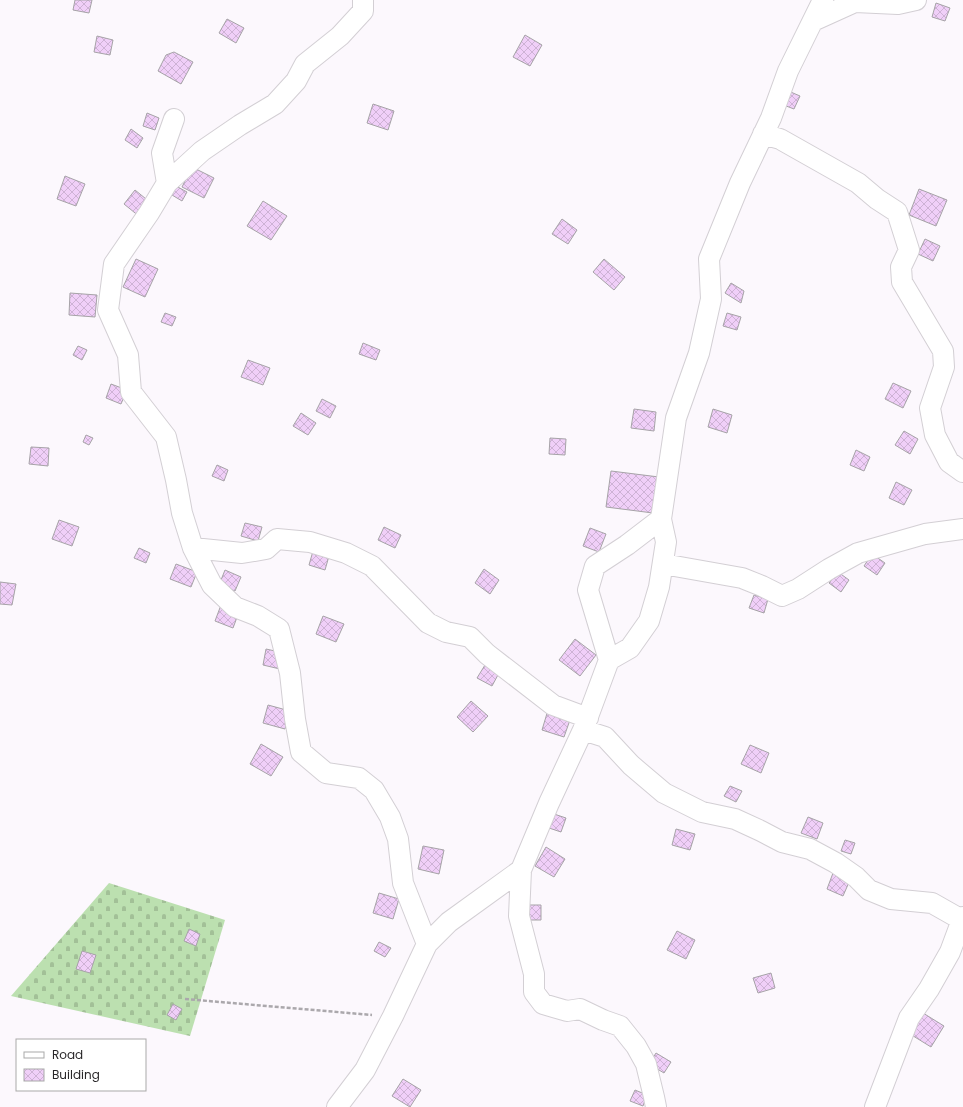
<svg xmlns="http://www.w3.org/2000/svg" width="963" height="1107" font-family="Poppins,sans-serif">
  <defs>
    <pattern id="cemetery-stones" width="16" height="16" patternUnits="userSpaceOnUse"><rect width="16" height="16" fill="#bce0b0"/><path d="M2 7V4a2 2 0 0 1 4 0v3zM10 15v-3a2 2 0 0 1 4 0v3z" fill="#a2c097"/></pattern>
    <pattern id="building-cross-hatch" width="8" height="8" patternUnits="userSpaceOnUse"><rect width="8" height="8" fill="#f0cff8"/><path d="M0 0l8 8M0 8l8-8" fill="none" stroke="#ceb2d5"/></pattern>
  </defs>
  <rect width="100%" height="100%" fill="#fcf8fd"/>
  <!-- cemetery -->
  <path fill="url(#cemetery-stones)" d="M109 883 225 920 190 1036 11 996Z"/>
  <!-- building -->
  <path fill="url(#building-cross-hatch)" stroke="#a6a3a7" d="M75 0H92L89 13 73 10Z
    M936 3 950 8 945 21 932 17Z
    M227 19 244 28 236 43 219 33Z
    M525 35 542 45 530 66 513 57Z
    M97 36 113 40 110 55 94 52Z
    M174 52 193 62 181 84 158 71 166 55Z
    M786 90 800 96 794 109 781 104Z
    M373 104 394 111 388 130 367 123Z
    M147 113 159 118 155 130 143 126Z
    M131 129 143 138 137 148 125 140Z
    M192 167 214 178 204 198 182 187Z
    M65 176 85 184 76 206 57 199Z
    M176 186 187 192 182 201 172 195Z
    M919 189 947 200 936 226 909 215Z
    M135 190 151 203 140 217 124 204Z
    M263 201 287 216 271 240 247 226Z
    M562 219 577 230 568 244 552 234Z
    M925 239 940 246 933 261 918 254Z
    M136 259 158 269 145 297 123 287Z
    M604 259 625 277 614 290 593 272Z
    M731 283 744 291 741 303 725 293Z
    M70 293 97 295 95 317 69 315Z
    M165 313 176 317 172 326 161 322Z
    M727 313 741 317 737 330 723 326Z
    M363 343 380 350 376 360 359 354Z
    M78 346 87 350 82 360 73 355Z
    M248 360 270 368 263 385 241 377Z
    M893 383 911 391 903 408 885 399Z
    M111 384 127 390 121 404 106 398Z
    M322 399 336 406 330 418 316 411Z
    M634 409 656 412 654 431 631 428Z
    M713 409 732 415 727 433 708 427Z
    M301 413 316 423 308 435 293 426Z
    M904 431 918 439 910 454 895 445Z
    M86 435 93 438 89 445 83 442Z
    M550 438 566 439 565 455 549 454Z
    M31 447 49 448 48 466 29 464Z
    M856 450 870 457 864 471 850 465Z
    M217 465 228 470 224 481 212 476Z
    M611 471 659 477 653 513 606 507Z
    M896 482 912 490 904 505 889 498Z
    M59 520 79 527 72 546 52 539Z
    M245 523 262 527 258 541 241 536Z
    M384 527 401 535 395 548 378 540Z
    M590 528 606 534 599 552 583 546Z
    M139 548 150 553 146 563 134 558Z
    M313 551 329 556 325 570 309 565Z
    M872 554 885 563 877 575 864 566Z
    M176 564 197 572 191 587 170 579Z
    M484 569 499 580 490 594 475 583Z
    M225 570 241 577 235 591 219 585Z
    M838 572 849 580 841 592 829 583Z
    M0 582 16 584 12 605 0 604Z
    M754 595 768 599 764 613 749 608Z
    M221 605 239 612 233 628 215 621Z
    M323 616 344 624 336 642 316 634Z
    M575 639 596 655 580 676 559 660Z
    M266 649 284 653 280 669 263 665Z
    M485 665 499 673 492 686 477 678Z
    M471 701 488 716 473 732 457 717Z
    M268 705 290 711 285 729 263 723Z
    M548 710 571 717 564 737 542 730Z
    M261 744 283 757 271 776 250 764Z
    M750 745 769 753 761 773 741 764Z
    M730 786 742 791 736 802 724 796Z
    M554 814 566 818 561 832 549 828Z
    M808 817 823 823 817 839 801 833Z
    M676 829 695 834 690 850 672 845Z
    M845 840 855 843 851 854 841 851Z
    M423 846 444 850 439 874 418 869Z
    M546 847 565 859 554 877 535 866Z
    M833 873 850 880 843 896 827 889Z
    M379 893 399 899 393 919 373 913Z
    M527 905H541V920H527Z
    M189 929 200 934 196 946 184 941Z
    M677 931 695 940 686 959 667 950Z
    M379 942 391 948 385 957 374 951Z
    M82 951 96 955 90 973 76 969Z
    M771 973 775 988 758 993 753 978Z
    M173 1004 182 1009 176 1020 167 1015Z
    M923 1013 944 1026 931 1047 910 1034Z
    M656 1053 671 1062 664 1073 649 1064Z
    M403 1079 421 1090 410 1107 392 1096Z
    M635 1090 647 1095 643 1106 630 1101Z"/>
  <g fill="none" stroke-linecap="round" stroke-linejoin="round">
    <!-- minor casing -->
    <g stroke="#d3cfd4" stroke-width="22">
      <path id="minor" d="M813 21 855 2 898 4 916 0
        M174 119 162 153 167 183 149 213 114 264 108 310 128 355 131 392 166 437 176 480 182 513 193 548 212 585 235 607 258 616 279 629 290 673 295 719 301 752 326 773 359 778 374 790 390 817 398 839 403 883 427 944
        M763 134 780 139 858 183 877 199 897 212 909 250 901 267 902 282 943 351 944 367 930 408 935 435 949 462 963 472
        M167 183 202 151 240 125 275 104 296 81 305 64 340 36 363 11V0
        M193 548 242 553 266 549 277 539 310 542 346 553 372 566 428 623 446 632 470 637 487 654 553 705 588 718
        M663 564 742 578 762 586 782 596 798 589 829 569 858 553 925 534 963 529
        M609 660 630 648 649 621 659 587 666 542 661 519
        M583 730 605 737 631 765 664 793 702 812 735 819 761 831 782 842 810 849 836 863 856 877 869 890 891 899 932 903 962 920
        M521 870 519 916 534 974V992L543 1004 567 1011 580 1009 603 1020 620 1026 636 1046 646 1064 654 1097 656 1107
        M337 1107 365 1070 393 1016 427 944 449 922 521 870 549 803 583 730 609 660 588 590 595 566 627 545 661 519 676 418 699 353 711 299 709 259 740 183 771 118 788 71 823 0
        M875 1107 909 1018 929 989 950 952 963 917"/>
    </g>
    <!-- path -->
    <path stroke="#aba8ac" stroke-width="2.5" stroke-dasharray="4 2" stroke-linecap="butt" d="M185 999 372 1015"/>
    <!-- minor -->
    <use href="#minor" stroke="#fff" stroke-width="20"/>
  </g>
  <!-- legend -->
  <rect x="16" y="1039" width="130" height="52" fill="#ffffff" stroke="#a9a9a9"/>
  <rect x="24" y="1052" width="20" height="6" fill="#ffffff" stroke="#a9a9a9"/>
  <text x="52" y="1059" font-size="12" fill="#292729">Road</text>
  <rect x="24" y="1069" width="20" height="12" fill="url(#building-cross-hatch)" stroke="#a9a9a9"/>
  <text x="52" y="1079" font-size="12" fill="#292729">Building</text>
</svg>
